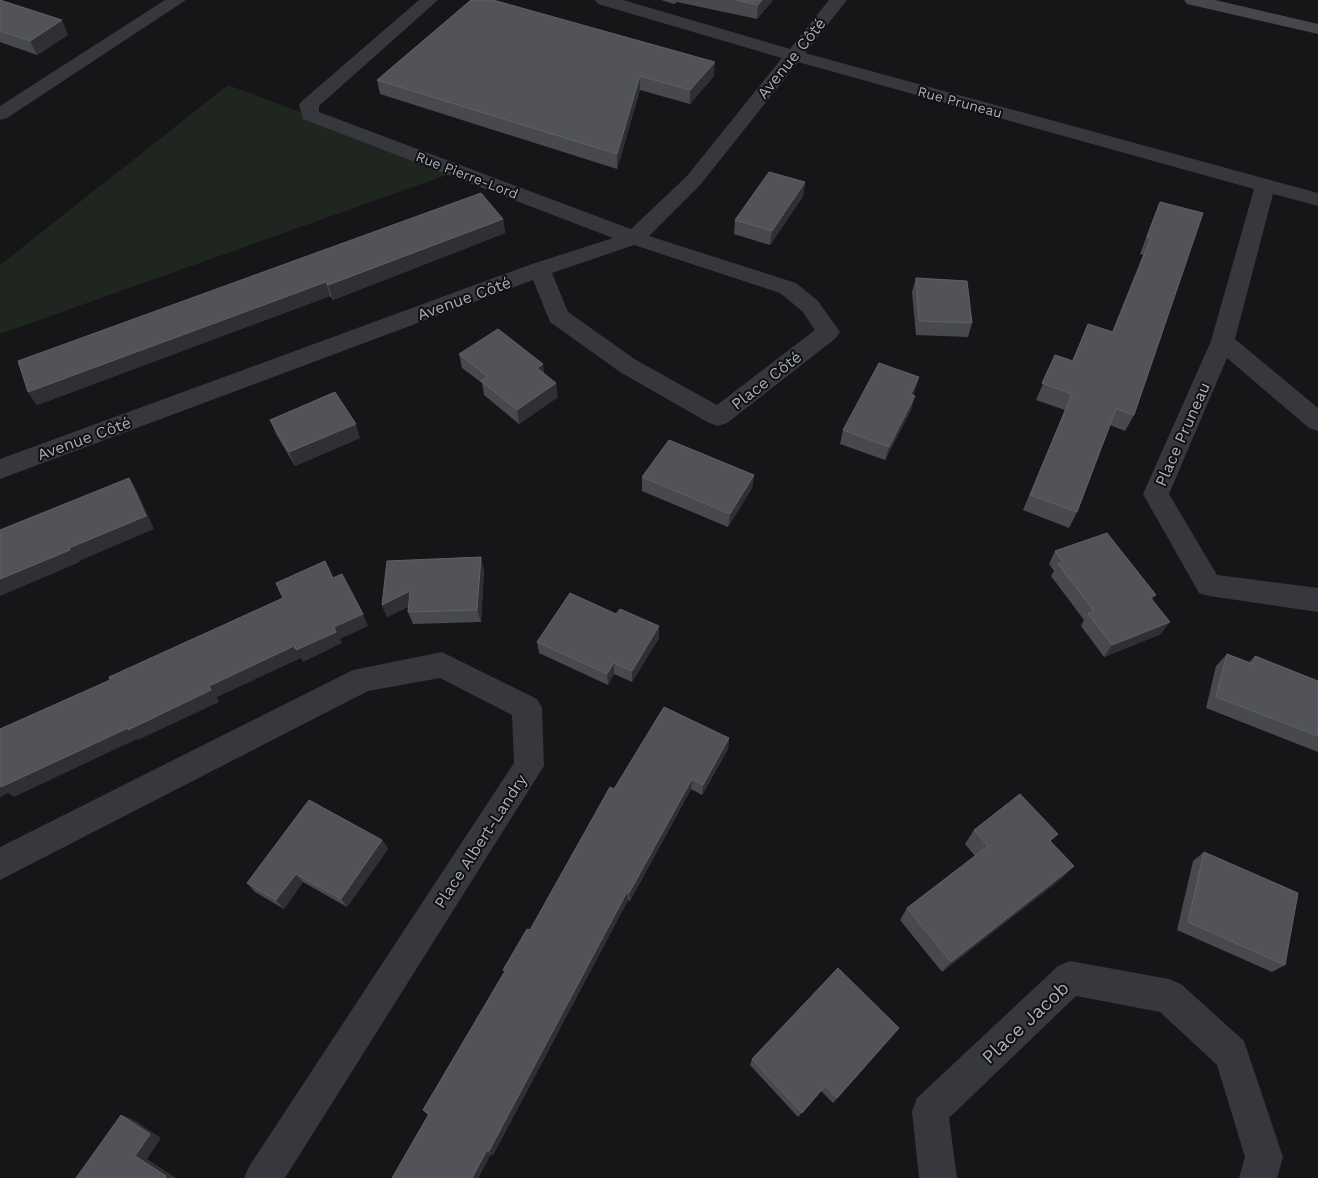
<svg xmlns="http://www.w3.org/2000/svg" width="1318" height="1178" font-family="'Work Sans',sans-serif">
  <rect width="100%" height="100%" fill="#161618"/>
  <!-- green -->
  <path fill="#1e261f" d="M228 85 458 171 0 334V265Z"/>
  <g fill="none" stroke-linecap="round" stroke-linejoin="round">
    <!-- street -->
    <path fill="#37383d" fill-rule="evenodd" d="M165 0H186L7 118 0 120V106Z
      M419 0H438L319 106V112L631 229 687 176 782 58 598 4 595 0H623L790 49 829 0H847L805 53 1318 193V206L1273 194 1235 339 1318 408V431L1309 428 1227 358 1169 494 1217 575 1318 588V612L1209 596 1199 593 1143 494 1211 341 1254 189 798 62 701 184 649 236 796 283 818 301 840 332 836 338 727 423 718 426 709 423 620 372 550 322 533 280 0 479V459L532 264 613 238 303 119 299 105 302 101ZM634 245 780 293 802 311 815 330 717 405 636 360 568 312 552 273Z
      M442 652 537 699 542 708 544 766 285 1178H244L250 1165 514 763 512 715 440 678 368 691 0 880V847L353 670Z
      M1070 961 1169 979 1181 984 1244 1041 1283 1157 1277 1178H1239L1245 1157 1217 1065 1160 1012 1076 996 949 1118 957 1178H919L912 1111 917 1098 1058 966Z"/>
    <!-- secondary -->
    <path fill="#45474d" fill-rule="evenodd" d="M1184 0H1215L1318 24V34L1187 4Z"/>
  </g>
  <!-- wall -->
  <path fill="#47494d" d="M0 0 68 35 37 55 0 42Z
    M471 0 714 76 690 104 640 90 617 169 380 94 377 80Z
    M661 0H773L757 19 677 2 674 4Z
    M805 182 803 196 770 245 734 234 735 220Z
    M1160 202 1134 415 1125 431 1110 425 1077 512 1069 528 1023 510 1065 410 1036 400 1055 355 1072 361 1088 324 1112 332 1143 255 1140 254 1153 219Z
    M503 219 505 233 333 300 330 296 37 405 28 392Z
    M916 278 972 323 968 337 916 335 912 292Z
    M459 354 544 374 558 397 519 424 484 395 482 383 462 368Z
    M915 391 913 395 911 410 885 460 840 444 843 430Z
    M270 420 360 438 295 466 276 434Z
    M754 475 752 488 728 527 642 491V477Z
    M1055 551 1153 600 1161 634 1104 657 1081 626 1084 620 1051 576 1054 571 1049 564Z
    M484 570 481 622 413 624 408 612 409 606 387 617 382 605Z
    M659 638 632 682 614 674 608 685 539 653 537 642Z
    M1227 654 1249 662 1255 656 1318 681V752L1206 708 1216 666Z
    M729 738 728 749 702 795 691 789 630 901 628 900 493 1155 491 1154 478 1178H392L428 1115 423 1110 505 972 503 970 530 930 614 789Z
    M974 830 1051 842 1074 866 1061 879 942 972 900 920 907 908 975 856 965 844Z
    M382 840 388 849 347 907 303 882 284 909 255 892 247 883Z
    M1204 852 1285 965 1272 972 1177 930 1193 861Z
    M899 1028 833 1103 821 1091 798 1117 750 1065 752 1059Z"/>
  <!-- shaded-wall -->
  <path fill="#2f3033" d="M762 0H773L757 19 758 5Z
    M62 20 68 35 37 55 30 41Z
    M715 62 714 76 690 104V90Z
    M640 76V90L617 169V154Z
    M805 182 803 196 770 245 772 231Z
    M503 219 505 233 333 300 328 285Z
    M326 282 330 296 37 405 28 392Z
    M543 364 545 378 537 368Z
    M919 377 915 391 907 408 911 394Z
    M556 383 558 397 519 424 517 410Z
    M915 396 911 410 885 460 889 447Z
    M356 424 360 438 295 466 289 452Z
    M754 475 752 488 728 527 730 514Z
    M129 478 137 491 154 529 79 561 80 562 0 596V579L69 548Z
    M481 557 484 570 481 622 477 610Z
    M410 591 415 604 387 617 382 605Z
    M1156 595 1148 607 1150 597Z
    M363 614 368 626 340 639 342 643 303 662 301 658 217 697 219 702 138 740 137 739 14 797 8 793 0 797V781Z
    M1170 622 1161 634 1104 657 1112 645Z
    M659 626V638L632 682V671Z
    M614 663V674L608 685 607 674Z
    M729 738 728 749 702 795 703 785Z
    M692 779 691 789 630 901 629 893Z
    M382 840 388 849 347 907 341 899Z
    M1074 866 1061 879 942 972 951 962Z
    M296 874 303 882 284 909 276 900Z
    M627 892 628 900 493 1155 489 1151Z
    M121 1115 134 1120 161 1138 147 1159 176 1178H165L135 1156Z
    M487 1150 491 1154 478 1178H472Z"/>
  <!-- building -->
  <path fill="#525359" stroke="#5f6168" d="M0 0 62 20 30 41 0 31Z
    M471 0H493L715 62 690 90 640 76 617 154 377 80Z
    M736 0H762L758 5Z
    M769 172 805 182 772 231 735 220Z
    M481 193 503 219 328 285 326 282 28 392 18 361Z
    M1160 202 1203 213 1134 415 1116 409 1077 512 1030 495 1072 394 1042 383 1055 355 1073 361 1088 324 1113 332 1151 238 1147 237Z
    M916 278 967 281 972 323 919 321Z
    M498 329 543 364 537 368 556 383 517 410 481 381 488 377 459 354Z
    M879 363 919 377 911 394 915 396 889 447 843 430Z
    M335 392 356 424 289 452 270 420Z
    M669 440 754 475 730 514 642 477Z
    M129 478 146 516 69 548 70 550 0 579V530Z
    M1107 533 1156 595 1150 597 1170 622 1112 645 1088 614 1094 611 1058 564 1063 562 1055 551Z
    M481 557 477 610 408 612 410 591 382 605 387 561Z
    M325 561 333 578 342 574 363 614 334 627 336 632 296 650 294 646 209 686 211 690 128 730V728L1 787 0 783V729L110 680 109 677 283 598 276 583Z
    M570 593 616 614 620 609 659 626 632 671 614 663 607 674 537 642Z
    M1227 654 1253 664 1255 656 1318 681V736L1216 697Z
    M664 707 729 738 703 785 692 779 629 893 627 892 489 1151 487 1150 472 1178H392L429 1114 423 1110 505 971 503 970 527 929 530 930 610 787 614 789Z
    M1020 794 1058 834 1050 841 1074 866 951 962 907 908 988 846 974 830Z
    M309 800 382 840 341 899 296 874 276 900 247 883Z
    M1204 852 1298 893 1285 965 1188 922Z
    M838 968 899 1028 837 1098 825 1086 802 1113 752 1059Z
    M121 1115 150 1134 135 1156 166 1176 165 1178H76Z"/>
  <g text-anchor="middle" stroke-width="4" stroke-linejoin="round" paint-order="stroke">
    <!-- far-street labels -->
    <g font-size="14" fill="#a8adb8" stroke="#111113">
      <text transform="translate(960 102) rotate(15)" y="5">Rue Pruneau</text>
      <text transform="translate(467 175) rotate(21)" y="5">Rue Pierre-Lord</text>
    </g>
    <!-- street labels -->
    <g font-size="16" fill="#a8adb8" stroke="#111113">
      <text transform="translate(791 58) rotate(-51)" y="6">Avenue Côté</text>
      <text transform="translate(464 298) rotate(-20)" y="6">Avenue Côté</text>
      <text transform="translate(766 380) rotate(-38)" y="6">Place Côté</text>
      <text transform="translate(1182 434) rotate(-66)" y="6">Place Pruneau</text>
      <text transform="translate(84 438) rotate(-20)" y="6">Avenue Côté</text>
      <text transform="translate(480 841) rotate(-57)" y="6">Place Albert-Landry</text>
    </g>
    <!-- near-street labels -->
    <g font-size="19" fill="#a8adb8" stroke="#111113">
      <text transform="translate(1025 1022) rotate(-43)" y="7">Place Jacob</text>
    </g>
  </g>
</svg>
